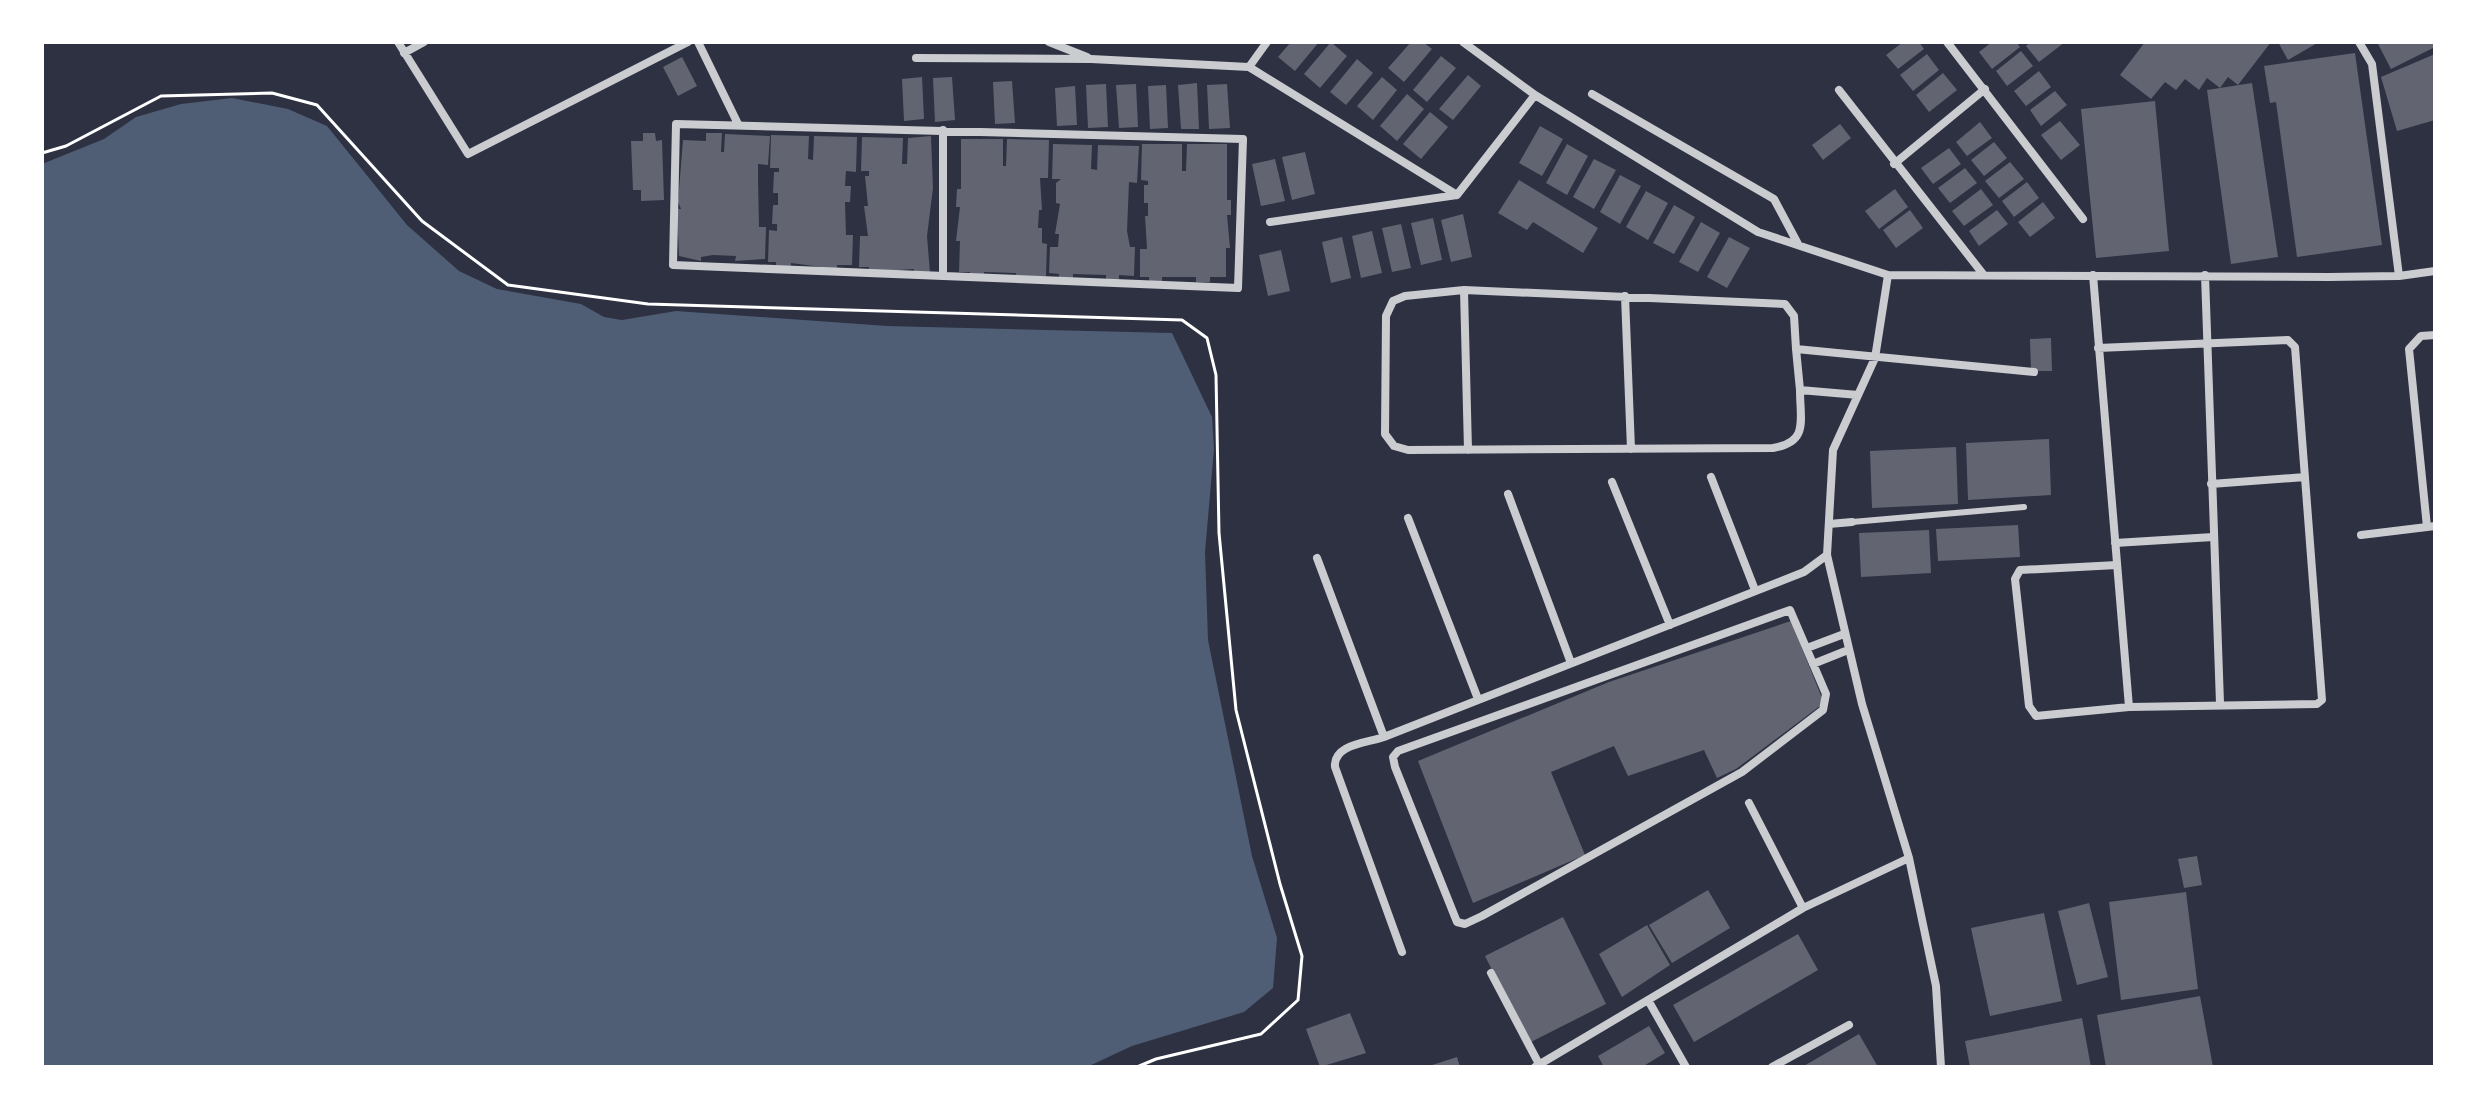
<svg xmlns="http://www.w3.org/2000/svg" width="2477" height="1109" font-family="'Varela Round',sans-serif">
  <rect width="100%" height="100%" fill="#2d3142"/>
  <!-- water -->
  <path fill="#4f5d75" d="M232 98 288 109 327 126 407 225 459 271 497 289 581 304 604 317 622 320 676 311 887 326 1172 333 1212 417 1214 449 1205 552 1208 640 1252 856 1277 938 1273 988 1244 1012 1132 1046 1087 1067H42V164L104 139 136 117 181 104Z"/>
  <!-- building -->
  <path fill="#626471" d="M1291 42H1319L1295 71 1278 57Z
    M1331 42 1347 56 1320 88 1304 74Z
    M1411 42H1423L1432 49 1404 82 1388 68Z
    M1903 42H1919L1924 49 1898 69 1886 55Z
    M1992 42H2016L2020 47 1992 69 1979 52Z
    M2031 42H2065L2039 62 2026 46Z
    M2145 42H2271L2238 85 2228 77 2220 88 2207 78 2199 90 2185 79 2176 90 2165 82 2151 99 2120 75Z
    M2278 42H2319L2288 60Z
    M2377 42H2435V47L2391 69Z
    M2021 51 2033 66 2007 86 1996 71Z
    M2355 53 2382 245 2297 257 2276 102 2270 103 2264 66Z
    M1927 54 1939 70 1913 91 1900 75Z
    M2435 54V120L2397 131 2381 77Z
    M1441 56 1456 68 1427 102 1413 90Z
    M682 57 697 86 678 96 663 67Z
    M1357 59 1373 73 1346 105 1330 92Z
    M2039 71 2051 87 2026 106 2014 91Z
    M1943 73 1957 90 1929 112 1916 95Z
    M1468 75 1481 86 1453 120 1439 109Z
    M922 77 924 119 904 121 902 79Z
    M952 77 955 120 935 122 933 78Z
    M1382 77 1397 90 1373 120 1357 106Z
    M1012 81 1015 123 995 124 993 82Z
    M1197 83 1199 129H1181L1178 85Z
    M2252 83 2278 257 2231 264 2207 90Z
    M1106 84 1108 127 1088 128 1086 85Z
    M1136 84 1138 127 1119 128 1116 85Z
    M1227 84 1230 128 1209 129 1207 85Z
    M1166 85 1168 128 1150 129 1148 86Z
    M1075 86 1077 125 1057 126 1055 88Z
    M2055 91 2067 105 2041 126 2030 110Z
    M1407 94 1424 109 1397 141 1380 126Z
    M2155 101 2169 251 2096 258 2081 109Z
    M1430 112 1448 127 1421 159 1403 144Z
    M2060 121 2080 145 2061 160 2041 135Z
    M1980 122 1992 138 1967 156 1956 142Z
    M1840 124 1851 138 1823 160 1812 145Z
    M1540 126 1563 139 1542 176 1519 163Z
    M643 133H655L656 141 662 140 664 200 641 201V190H633L631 141H643Z
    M706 133H722L721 152H724L725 134 770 136 768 165 758 164V181L759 227H766L765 259 735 261 736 256 713 255 701 257V261L679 256 677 209H681L678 202 683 140 706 141Z
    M771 135 809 136 808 159 813 160 814 136 857 137 856 172 846 171 845 186H851L850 202H845L846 235H853L852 265H837V269L791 263V267H776V262H768L769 230 777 231V224H772L773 205H778V193H773L774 172H779V168H770Z
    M931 136 933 188 927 236 930 273H914V269L869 272V267H859L860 236H868L864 206H868L865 176H869V171H861L862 137 903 138 902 164H907L908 138Z
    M961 139H1003V166H1006L1007 139 1049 140 1048 178H1040L1042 210H1039L1038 228H1042V243L1047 244 1046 276 1016 278V273L984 272V276H969L970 272H959L960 241H956L960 207H956L957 189H961Z
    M1994 142 2007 158 1984 176 1971 160Z
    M1053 144 1092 145 1091 169 1097 170 1098 145 1139 146 1137 183 1129 182 1127 231 1130 247H1135L1134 276 1119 275V280H1106V275L1073 274V279L1059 278V274L1049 273 1050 247H1058L1059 234H1055L1060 204 1056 203V183L1061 179H1052Z
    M1142 144H1182V171H1186L1187 144H1227V200H1231V215H1227L1230 248H1226V277H1210V282H1196V277H1162V281H1149V277H1140V249H1147L1145 216H1148V203H1144V185H1148V181L1141 180Z
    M1567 144 1588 156 1567 195 1546 183Z
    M1949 148 1961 164 1933 184 1921 168Z
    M1305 152 1315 194 1292 200 1282 157Z
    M1275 159 1285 201 1261 206 1252 164Z
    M1594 159 1616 170 1594 209 1573 197Z
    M2010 162 2024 179 1999 198 1985 181Z
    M1965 168 1977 183 1950 203 1938 188Z
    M1620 175 1641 186 1620 224 1600 212Z
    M1519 180 1598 228 1583 253 1533 222 1527 230 1498 213Z
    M2027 182 2039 198 2014 217 2002 201Z
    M1895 189 1908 207 1879 229 1865 211Z
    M1981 189 1993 205 1964 226 1952 211Z
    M1646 191 1668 203 1648 240 1626 227Z
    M2043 202 2055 218 2030 237 2018 222Z
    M1674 205 1695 217 1674 254 1653 243Z
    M1910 210 1923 228 1896 248 1883 230Z
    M1997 210 2008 224 1979 246 1969 231Z
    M1463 214 1472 257 1451 262 1441 220Z
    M1433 218 1442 260 1421 265 1411 223Z
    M1701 222 1720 233 1698 272 1679 262Z
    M1401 224 1411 268 1392 272 1382 228Z
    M1372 231 1382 273 1361 278 1352 236Z
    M1342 237 1351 278 1331 283 1322 242Z
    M1729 237 1750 248 1727 288 1707 277Z
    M1281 250 1290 291 1268 296 1259 255Z
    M2051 338 2052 371H2031L2030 339Z
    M2049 439 2051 495 1968 500 1966 443Z
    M1956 447 1958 504 1872 508 1870 451Z
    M2018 525 2020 557 1938 561 1936 529Z
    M1929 530 1931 573 1861 577 1859 533Z
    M1791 621 1824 703 1736 769 1717 778 1704 750 1628 776 1614 746 1551 772 1585 855 1473 903 1418 761 1609 682Z
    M2197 856 2202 885 2184 888 2178 859Z
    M1708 890 1730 928 1672 963 1649 925Z
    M2186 892 2198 989 2121 1000 2109 902Z
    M2089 903 2108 977 2077 985 2058 911Z
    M2044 913 2062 1001 1990 1016 1971 928Z
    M1563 917 1606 1004 1529 1043 1485 956Z
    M1647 925 1670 965 1622 997 1599 954Z
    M1798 934 1818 970 1694 1042 1673 1005Z
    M2200 996 2213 1067H2106L2097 1015Z
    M1350 1013 1366 1053 1320 1067 1306 1029Z
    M2082 1018 2091 1067H1970L1965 1041Z
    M1649 1026 1665 1053 1642 1067H1604L1598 1056Z
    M1859 1034 1878 1067H1802Z
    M1457 1057 1460 1067H1430L1429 1066Z"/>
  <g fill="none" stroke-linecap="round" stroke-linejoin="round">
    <!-- path -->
    <path stroke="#fff" stroke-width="3" d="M42 153 66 146 161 96 272 93 317 105 422 221 508 285 648 304 1182 320 1207 338 1216 375 1219 533 1236 710 1280 884 1302 956 1298 1000 1261 1034 1156 1059 1137 1067"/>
    <!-- service -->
    <path stroke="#caccd0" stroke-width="6" d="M1852 522 2024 507"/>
    <!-- minor -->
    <path stroke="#caccd0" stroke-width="8" d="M398 42 468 154 688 42
      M698 42 738 124
      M1049 42 1087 57
      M1463 42 1535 95 1758 232 1888 275 2329 277 2399 276 2435 271
      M1947 42 2083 219
      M2359 42 2372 64 2399 276
      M404 53 424 42
      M916 58 1091 59 1249 67 1267 42
      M1249 67 1457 195
      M1839 90 1983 274
      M1592 94 1774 199 1798 244
      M676 124 1243 139 1238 288 673 265Z
      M1894 164 1985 89
      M1270 222 1457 195 1535 95
      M1888 275 1875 358 1833 450 1827 555 1862 704 1909 858 1936 986 1941 1067
      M2093 275 2129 707 2317 704 2322 700 2295 347 2288 340 2098 348
      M2205 275 2220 703
      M943 276V130
      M1464 290 1468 450
      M1625 296 1631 449
      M2435 335 2421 336 2409 349 2427 527 2435 526
      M1796 349 1800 390
      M1858 395 1800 390C1800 421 1809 442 1773 448L1408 450 1394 446 1385 434 1386 316 1393 301 1405 296 1464 290 1785 304 1794 316 1796 349 2034 372
      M1711 477 1755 590
      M1612 482 1670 625
      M2211 484 2305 477
      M1508 494 1571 663
      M1408 518 1478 699
      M1829 524 1852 522
      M2361 535 2427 527
      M2115 543 2213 537
      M1317 558 1384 737
      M2117 565 2020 570 2015 579 2029 706 2036 716 2129 707
      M1790 610 1826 694 1823 710 1742 772 1482 916 1465 924 1457 922 1395 767 1393 757 1398 751Z
      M1807 648 1844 634
      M1813 664 1848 650
      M1749 803 1803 908
      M1402 952 1335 767C1333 744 1367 743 1384 737L1804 572 1827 555
      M1491 973 1539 1064
      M1648 1000 1686 1067
      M1535 1067 1803 908 1909 858
      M1772 1067 1849 1025"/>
  </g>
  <!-- border -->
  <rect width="2477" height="1109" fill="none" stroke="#ffffff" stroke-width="88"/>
</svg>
